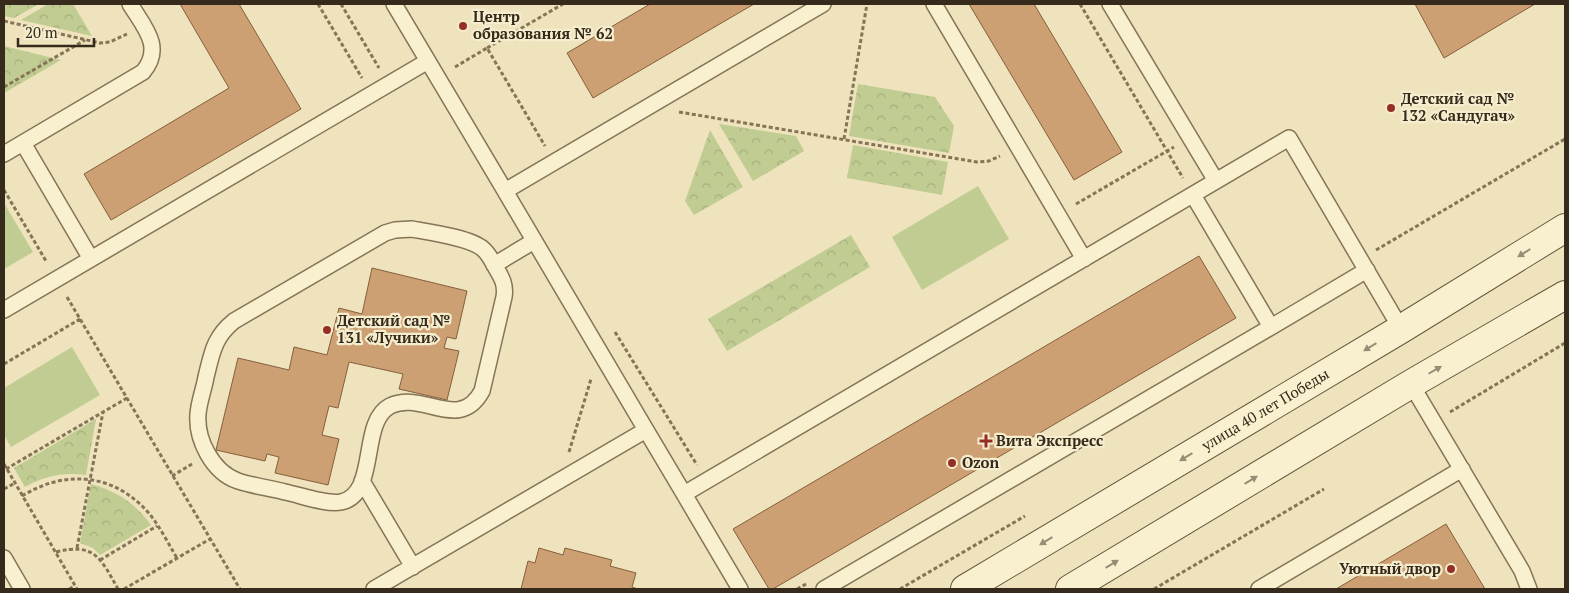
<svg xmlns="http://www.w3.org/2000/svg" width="1569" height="593" font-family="'PT Serif',serif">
  <defs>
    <pattern id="park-crowns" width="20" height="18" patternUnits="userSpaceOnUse" patternTransform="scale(1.25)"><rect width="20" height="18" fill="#c0cc92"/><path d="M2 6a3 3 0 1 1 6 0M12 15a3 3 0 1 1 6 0" fill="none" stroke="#a6af7d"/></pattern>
  </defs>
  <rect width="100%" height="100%" fill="#eee3bd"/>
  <!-- park -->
  <path fill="url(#park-crowns)" d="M4 4H39L14 18 4 16Z
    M48 4H73L92 36 21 20Z
    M4 46 61 60 4 93Z
    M858 84 935 97 954 126 949 153 849 136Z
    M719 124 796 136 804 151 753 181Z
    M710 130 743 187 694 215 685 201Z
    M853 145 948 162 942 195 847 178Z
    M851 235 870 267 727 351 708 319Z
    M96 419 86 475C63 472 45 476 25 487L14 468Z
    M91 484C117 491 135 503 151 525L100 555 93 548 80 543Z"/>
  <!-- pitch -->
  <path fill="#c0cc92" d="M978 186 1009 239 922 290 892 237Z
    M4 203 33 252 4 269Z
    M72 347 100 395 11 447 4 435V388Z"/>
  <!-- building -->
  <path fill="#cda073" stroke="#855f3c" d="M180 4H239L301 109 111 220 84 174 229 88Z
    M650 4H754L593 98 567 53Z
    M969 4H1034L1122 152 1074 180Z
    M1415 4H1535L1444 58Z
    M1199 256 1236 318 773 589H769L733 529Z
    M372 268 467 291 456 339 447 337 444 348 459 351 447 400 399 389 403 374 349 362 338 408 329 406 322 435 339 439 328 485 275 473 279 457 267 454 265 461 216 450 238 358 289 370 294 347 327 355 339 308 362 314Z
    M1446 524 1485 589H1336Z
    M539 548 563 555 565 548 612 560 610 566 636 573 632 587 638 589H521L528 561 535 563Z"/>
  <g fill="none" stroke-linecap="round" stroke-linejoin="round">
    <!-- lane casing -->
    <g stroke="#867456" stroke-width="18">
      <path id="lane" d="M394 4 505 191 823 4
        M934 4 1084 259
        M1110 4 1216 181
        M23 143 91 259
        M4 154 143 72C164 47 144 27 130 4
        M412 229C429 232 471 238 483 249 489 254 492 261 496 268 502 278 506 285 504 297L482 391C459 433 423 390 390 406 359 422 379 494 341 502 327 505 300 495 285 492 270 488 253 486 238 481 212 472 196 439 198 414 199 401 204 389 206 377 212 353 214 337 234 321L385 233 395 230Z
        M494 265 534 241
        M4 310 428 61
        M1271 327 1367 270
        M1411 384 1522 571 1529 589
        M646 430 684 494
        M362 481 413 567
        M4 558 22 589
        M374 589 646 430 505 191
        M740 589 684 494 1289 138 1401 329
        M824 589 1271 327 1193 195
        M1259 589 1462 469"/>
    </g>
    <!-- secondary casing -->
    <g stroke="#67553a" stroke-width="30">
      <g id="secondary">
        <path id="s1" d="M965 589 1401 329 1565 228"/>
        <path d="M1070 589 1411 384 1565 295"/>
      </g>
    </g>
    <!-- path -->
    <path stroke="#867456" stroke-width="3" stroke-dasharray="4 2.5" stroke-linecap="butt" d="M318 4 362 78
      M341 4 379 68
      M1080 4 1183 178
      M4 21 100 43 110 42 127 34
      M487 48 563 4
      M455 67 487 48 545 146
      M4 87 85 40
      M679 112 977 162 989 161 1000 156
      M844 139 867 4
      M4 190 46 261
      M1076 204 1174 147
      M1376 250 1565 139
      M67 297 240 589
      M615 332 697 465
      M4 364 80 319
      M1450 412 1565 343
      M569 452 591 379
      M4 464 77 589
      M6 469 127 398
      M172 476 192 464
      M4 489 15 483
      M22 496C61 472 105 472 140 504 156 518 166 540 177 558
      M77 548 103 412
      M56 552C95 542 101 559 118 589
      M100 560 157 526
      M69 589 75 586
      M124 589 210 539
      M797 589 806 584
      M900 589 1025 516
      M1154 589 1324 489"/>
    <!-- lane -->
    <use href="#lane" stroke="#f9f0d0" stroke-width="15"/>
    <!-- secondary -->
    <use href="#secondary" stroke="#f9f0d0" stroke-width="28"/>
  </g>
  <!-- one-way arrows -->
  <defs><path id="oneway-solid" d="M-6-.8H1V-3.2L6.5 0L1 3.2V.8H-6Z" transform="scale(1.25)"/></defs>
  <g fill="#978d76">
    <use href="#oneway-solid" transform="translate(1524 253) rotate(148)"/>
    <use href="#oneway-solid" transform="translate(1370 347) rotate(149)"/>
    <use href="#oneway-solid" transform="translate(1435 370) rotate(-30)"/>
    <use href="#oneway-solid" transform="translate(1186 457) rotate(149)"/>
    <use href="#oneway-solid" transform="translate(1251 480) rotate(-31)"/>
    <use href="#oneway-solid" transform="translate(1046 541) rotate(149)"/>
    <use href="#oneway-solid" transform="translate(1112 564) rotate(-31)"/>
  </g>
  <!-- markers -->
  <g fill="#952f26" stroke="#f5edcd" stroke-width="2">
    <circle cx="463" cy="26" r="5"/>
    <circle cx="1391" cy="108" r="5"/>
    <circle cx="327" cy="330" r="5"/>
    <path d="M983.5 433.5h5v5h5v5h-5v5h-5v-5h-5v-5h5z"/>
    <circle cx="952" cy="463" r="5"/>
    <circle cx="1451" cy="569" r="5"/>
  </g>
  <g text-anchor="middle" stroke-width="4.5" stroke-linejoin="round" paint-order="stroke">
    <!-- poi labels -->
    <g font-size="15" font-weight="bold" fill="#352a1b" stroke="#f5edcd" text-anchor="start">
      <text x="473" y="22">Центр<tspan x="473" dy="17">образования № 62</tspan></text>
      <text x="1401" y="104">Детский сад №<tspan x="1401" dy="17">132 «Сандугач»</tspan></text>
      <text x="337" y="326">Детский сад №<tspan x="337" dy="17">131 «Лучики»</tspan></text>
      <text x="996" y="446">Вита Экспресс</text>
      <text x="962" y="468">Ozon</text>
      <text x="1441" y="574" text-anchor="end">Уютный двор</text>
    </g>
    <!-- street labels -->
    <g font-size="15" fill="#352a1b" stroke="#f5edcd">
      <text dy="5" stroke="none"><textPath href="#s1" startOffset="350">улица 40 лет Победы</textPath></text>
    </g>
  </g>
  <!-- border -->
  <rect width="1569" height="593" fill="none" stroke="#352a1b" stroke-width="10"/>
  <!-- scale -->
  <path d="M18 38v8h76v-8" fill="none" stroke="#352a1b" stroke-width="2.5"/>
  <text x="25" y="38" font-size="15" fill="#352a1b" stroke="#f5edcd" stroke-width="4" paint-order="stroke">20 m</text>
</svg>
